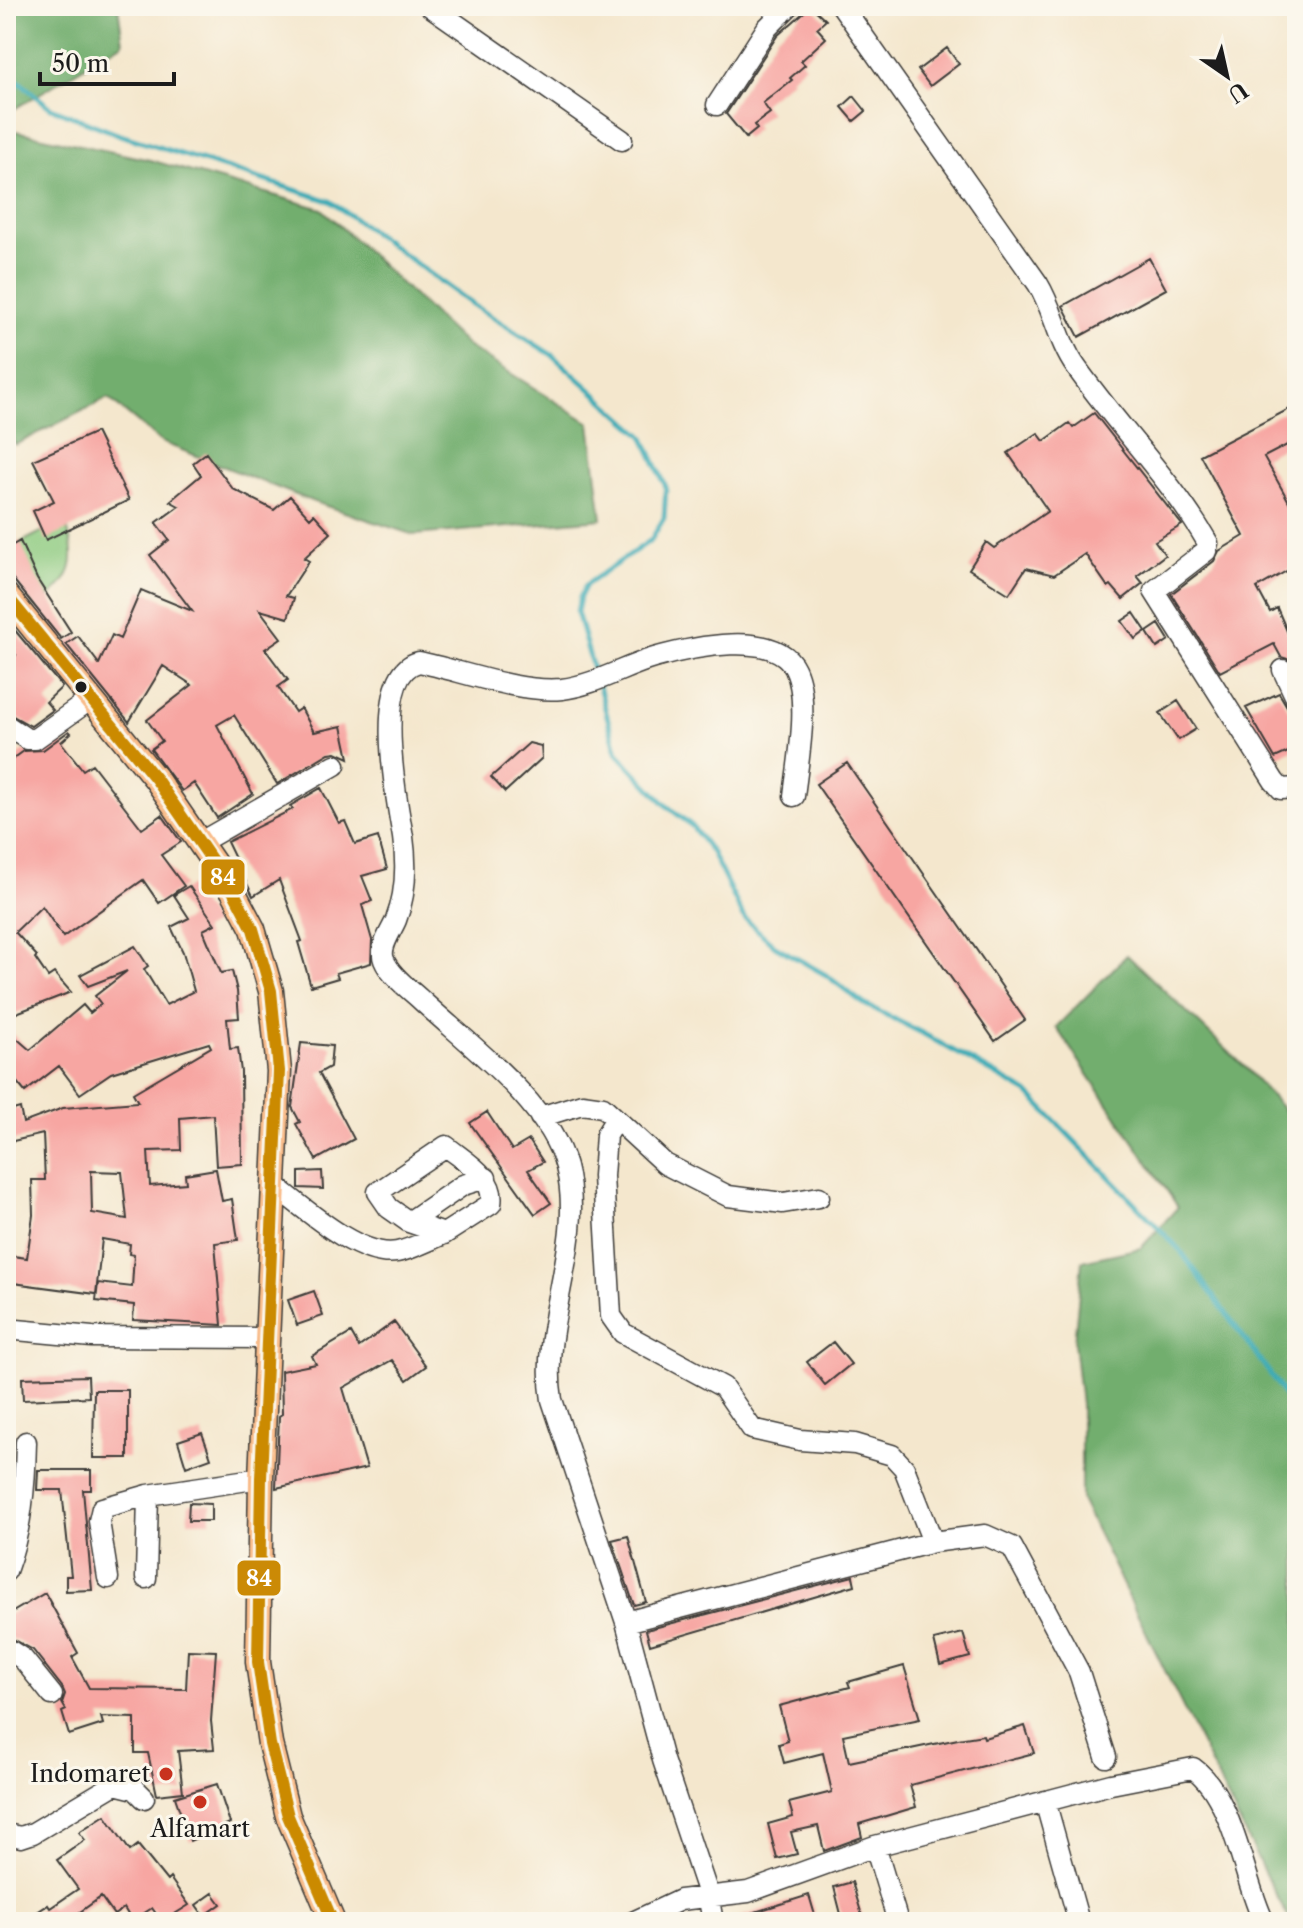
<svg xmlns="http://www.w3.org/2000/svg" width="1303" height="1928" font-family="'Libre Caslon Text',serif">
  <rect width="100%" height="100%" fill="#fbf7ec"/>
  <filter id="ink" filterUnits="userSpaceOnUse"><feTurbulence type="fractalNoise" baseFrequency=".0125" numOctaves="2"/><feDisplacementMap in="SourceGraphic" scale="16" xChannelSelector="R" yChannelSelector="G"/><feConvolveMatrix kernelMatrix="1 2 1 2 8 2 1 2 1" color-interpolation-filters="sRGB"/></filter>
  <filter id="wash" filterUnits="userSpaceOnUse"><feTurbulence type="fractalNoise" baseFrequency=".006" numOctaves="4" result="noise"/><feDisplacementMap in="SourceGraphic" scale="32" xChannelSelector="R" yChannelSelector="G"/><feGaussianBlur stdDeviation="1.8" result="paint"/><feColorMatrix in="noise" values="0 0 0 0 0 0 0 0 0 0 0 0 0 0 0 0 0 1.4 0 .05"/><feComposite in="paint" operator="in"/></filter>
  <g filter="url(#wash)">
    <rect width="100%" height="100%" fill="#f4e7cd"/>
    <!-- green -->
    <path fill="#8dca80" stroke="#54734e" stroke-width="2" d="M65 520C80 569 72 578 34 610L6 550Z"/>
    <!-- forest -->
    <path fill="#72ae6e" stroke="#476545" stroke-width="2" d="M6 6H118L123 43 6 114Z
      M6 129 150 160 322 209 467 346 590 423 602 519 414 535 314 502 161 442 108 398 15 445 6 427Z
      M1127 955 1247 1069 1297 1125V1922H1291L1268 1880 1081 1500V1404L1074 1343 1082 1261 1141 1248 1178 1207 1056 1027Z"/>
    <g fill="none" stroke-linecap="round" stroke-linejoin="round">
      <!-- stream -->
      <path stroke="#3aabb6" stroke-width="5" d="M6 71 51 108 120 135 330 201 473 305 552 355 643 436 666 487 664 518 651 540 586 585 580 597 577 612 595 676
        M599 686 617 753 667 806 692 826 712 853 744 918 775 946 826 975 864 1004 922 1033 1028 1093 1180 1250 1276 1382 1297 1417"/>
    </g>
    <g id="blocks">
      <!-- building -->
      <path fill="#f7a6a2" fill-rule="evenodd" d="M811 6 826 20 817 28 826 38 801 61 805 65 790 78 792 80 763 103 770 113 754 125 757 129 746 138 726 114 777 36Z
        M947 48 959 64 930 86 918 70Z
        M854 96 866 111 854 121 842 107Z
        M1149 258 1166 289 1079 337 1063 306Z
        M1297 405V440L1264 457 1297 516V565L1257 588 1270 612 1277 608 1290 638 1297 634V669L1291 660 1281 657 1274 644 1220 672 1171 594 1214 561 1219 551 1244 536 1200 455Z
        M1094 413 1182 525 1155 541 1165 555 1137 576 1143 583 1123 599 1111 585 1108 587 1085 554 1054 575 1026 568 1009 594 969 569 986 542 994 548 1048 511 1008 453 1038 433 1044 441 1069 423 1073 428Z
        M96 432 129 500 46 540 33 511 54 501 33 460Z
        M206 453 233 489 274 510 290 496 310 518 314 514 331 533 304 558 309 561 286 596 294 598 288 618 260 610 281 638 265 649 288 680 278 687 295 712 301 708 314 732 342 726 349 758 336 752 329 753 277 784 234 715 217 725 253 794 217 818 194 783 182 791 151 749 162 741 147 720 192 685 163 666 129 722 66 644 78 636 99 664 112 635 120 639 141 590 192 611 150 555 169 540 156 523 179 506 170 501 201 475 193 463Z
        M20 541 37 579 71 632 61 639 12 578 6 580V549Z
        M1134 613 1146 631 1135 639 1122 621Z
        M1159 624 1169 640 1157 648 1147 632Z
        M13 628 62 687 46 702 53 710 31 726 6 712V671L16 655 6 647V636Z
        M1279 693 1289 710 1297 713V748L1275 758 1246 708Z
        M1178 701 1196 729 1178 740 1160 713Z
        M69 731 71 733 61 742 83 770 92 764 142 829 162 815 181 842 161 855 184 886 159 903 143 880 63 937 42 906 15 932 37 956 35 958 48 977 54 973 71 992 6 1017V764L24 751 43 750Z
        M529 743 541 746 542 758 505 792 491 777Z
        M847 763 1025 1020 995 1041 816 784Z
        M321 788 339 823 345 821 355 844 378 837 387 869 362 876 372 901 362 905 372 940 371 963 336 973 338 978 311 986 298 942 302 941 279 880 253 896 227 842 293 809 290 806Z
        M189 886 215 924 203 930 221 973 232 971 237 991 239 1018 227 1019 230 1049 238 1048 241 1072 242 1164 216 1166 213 1115 180 1118 181 1150 148 1151 150 1186 186 1183 185 1174 216 1169 222 1201 232 1199 238 1240 215 1243 222 1325 133 1320 134 1305 96 1301 98 1283 132 1287 134 1255 129 1254 130 1244 102 1239 96 1294 6 1282V1255L27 1258 33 1215 32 1180H45L43 1134 9 1142 6 1112 20 1108 23 1123 63 1108 138 1102 133 1093 211 1047 209 1043 111 1073 80 1094 59 1066 25 1092 6 1069V1029L30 1050 83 1005 90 1013 101 1004 95 996 127 971 88 986 80 975 135 946 148 966 144 969 166 1005 194 991 183 952 171 927 189 918 174 895ZM91 1171 122 1172 127 1219 92 1213Z
        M301 1043 332 1046 330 1067 319 1073 354 1139 316 1160 296 1124 300 1122 292 1107Z
        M487 1112 512 1150 529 1140 543 1162 528 1170 551 1203 535 1214 470 1123Z
        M322 1171 323 1189 299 1188V1172Z
        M314 1291 323 1316 297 1325 288 1300Z
        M394 1322 426 1366 407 1380 392 1360 343 1388 367 1468 276 1488 279 1416 282 1414 281 1371 316 1364 312 1356 351 1333 359 1347Z
        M833 1342 851 1364 825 1385 807 1362Z
        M88 1376 89 1397 23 1400 22 1378Z
        M94 1390H128V1458H93Z
        M202 1433 211 1458 186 1467 178 1441Z
        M38 1470H91V1490H83L92 1590 66 1591V1576H71L62 1490H37Z
        M189 1503 211 1504V1521H188Z
        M628 1536 646 1602 634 1605 612 1540Z
        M853 1576 855 1585 650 1645 646 1630Z
        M45 1593 78 1653 72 1657 89 1688 186 1689 188 1650 216 1651 211 1721 214 1749 178 1751 183 1792 157 1795 148 1753H135V1718L101 1717 103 1724 69 1735 62 1712 66 1710 62 1703 65 1694 62 1687 33 1650 6 1635V1616Z
        M963 1633 970 1657 940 1665 934 1640Z
        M904 1666 920 1719 843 1735 849 1762 958 1739 983 1735 984 1738 1025 1726 1034 1753 910 1785 916 1807 859 1824 862 1837 824 1851 818 1826 791 1832 797 1854 777 1859 768 1824 793 1817 789 1803 832 1792 823 1753 784 1763 779 1744 788 1741 779 1706 850 1687 848 1682Z
        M217 1784 230 1823 190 1841 175 1797Z
        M105 1815 130 1851 138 1845 167 1881 170 1878 189 1905 162 1922 152 1908 132 1921 124 1908 114 1915 101 1897 66 1922H22L48 1905 50 1908 78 1889 57 1860 85 1840 79 1832Z
        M852 1882 864 1922H843L834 1887Z
        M213 1893 221 1904 204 1916 196 1905Z
        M809 1895 817 1922H733V1919Z"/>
    </g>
  </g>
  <g filter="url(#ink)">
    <use href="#blocks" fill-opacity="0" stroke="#3c3a37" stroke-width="2"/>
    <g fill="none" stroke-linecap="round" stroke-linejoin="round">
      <!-- minor casing -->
      <g stroke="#3c3a37" stroke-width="23">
        <path id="minor" d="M430 6 622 140
          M842 6 1038 284C1054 310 1058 342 1076 367 1118 427 1171 479 1208 543L1206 551 1154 591 1274 781 1281 789 1297 788
          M717 105 767 28 789 6
          M1283 670 1297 700
          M6 725 27 739H35L91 699
          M199 843 335 765
          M540 1117 582 1104 603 1107 665 1164 728 1196 783 1203 819 1197
          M615 1120 606 1135 603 1176 611 1316 623 1333 723 1387 752 1429 800 1440 855 1444 892 1455 904 1468 933 1542
          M274 1185C303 1207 359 1259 397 1252 413 1249 429 1240 444 1234
          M409 1222 389 1208 378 1192 446 1146C464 1161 496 1177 491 1204L444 1234 409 1222 463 1185 486 1178
          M6 1329 92 1337 266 1338
          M6 1571C22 1528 25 1488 26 1442
          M108 1578 99 1521 102 1508 148 1495 261 1478
          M146 1578 148 1495
          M626 1622 933 1542 985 1535 1012 1547 1079 1672 1106 1757
          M6 1648 23 1659 52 1695
          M1045 1801 1079 1922
          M6 1834 21 1837 33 1833 115 1784 135 1789 144 1798
          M875 1846 898 1922
          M633 1922 680 1900 748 1892 875 1846 1111 1784 1193 1768C1234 1797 1243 1880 1264 1922
          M713 1922 708 1894 663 1760 626 1622 552 1400C539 1323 586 1243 566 1167 549 1102 468 1044 421 1000 409 989 390 975 384 960 379 947 391 932 396 920 406 894 407 865 403 837 397 802 371 673 419 662 462 671 519 693 562 689 595 685 623 667 654 658 689 648 776 628 795 669 810 700 798 762 794 796"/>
      </g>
      <!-- major casing -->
      <g stroke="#3c3a37" stroke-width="27">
        <path id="major" d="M6 595 156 779 233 891 253 929 271 991 279 1071 261 1478 258 1662 270 1744 288 1816 333 1922"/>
      </g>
      <!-- minor -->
      <use href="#minor" stroke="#fff" stroke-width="20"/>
      <!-- major -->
      <use href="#major" stroke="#f9bc8a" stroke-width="24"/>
      <!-- bus-1 casing -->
      <g stroke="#fbf7ec" stroke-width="18">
        <path id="bus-1" d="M6 595 156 779 233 891 253 929 271 991 279 1071 261 1478 258 1662 270 1744 288 1816 333 1922"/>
      </g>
      <!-- bus-1 -->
      <use href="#bus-1" stroke="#cb8a06" stroke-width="12"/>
    </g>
  </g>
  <!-- markers -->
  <circle fill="#1c1c1c" stroke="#fbf7ec" stroke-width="3" cx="81" cy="687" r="7"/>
  <g fill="#c8321e" stroke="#fbf7ec" stroke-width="3">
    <circle cx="166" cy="1774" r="8"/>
    <circle cx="200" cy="1802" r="8"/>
  </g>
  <g text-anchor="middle" stroke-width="6" stroke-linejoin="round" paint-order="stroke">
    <!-- poi labels -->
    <g font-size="24" fill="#1c1c1c" stroke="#fbf7ec" text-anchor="end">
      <text x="150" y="1782">Indomaret</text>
      <text x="200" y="1837" text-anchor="middle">Alfamart</text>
    </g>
  </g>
  <g stroke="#fbf7ec" stroke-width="3">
    <rect x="200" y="858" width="46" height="38" rx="8" fill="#cb8a06"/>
    <rect x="236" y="1559" width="46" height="38" rx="8" fill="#cb8a06"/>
  </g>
  <g font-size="22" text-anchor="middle" font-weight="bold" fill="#fff">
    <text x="223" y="885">84</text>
    <text x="259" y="1586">84</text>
  </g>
  <!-- margin -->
  <rect width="1303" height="1928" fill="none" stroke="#fbf7ec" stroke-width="32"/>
  <!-- north arrow -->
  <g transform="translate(1227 76) rotate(146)" stroke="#fbf7ec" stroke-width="6" paint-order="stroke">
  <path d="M0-6L14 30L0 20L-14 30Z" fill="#1c1c1c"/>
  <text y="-12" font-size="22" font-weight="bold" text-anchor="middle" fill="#1c1c1c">U</text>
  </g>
  <!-- scale -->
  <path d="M40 72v12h134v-12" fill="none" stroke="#1c1c1c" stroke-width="4"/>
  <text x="52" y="72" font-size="24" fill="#1c1c1c" stroke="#fbf7ec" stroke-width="6" paint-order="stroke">50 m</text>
</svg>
